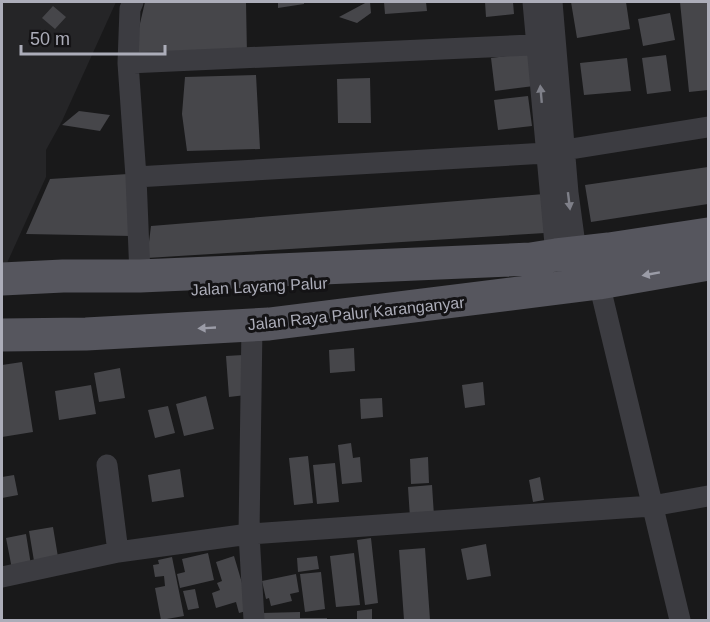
<svg xmlns="http://www.w3.org/2000/svg" width="710" height="622" font-family="Arial,sans-serif">
  <rect width="100%" height="100%" fill="#19191a"/>
  <!-- built -->
  <path fill="#252527" d="M2 2H116L62 121 46 150V177L7 263H2Z"/>
  <!-- building -->
  <path fill="#46464a" d="M145 2H246L247 55 132 58Z
    M278 2H304V4L278 8Z
    M367 2H370L371 13 357 23 339 17Z
    M384 2H426L427 11 385 14Z
    M485 2H513L514 14 486 17Z
    M571 2H626L630 29 577 38Z
    M680 2H708V90L689 92Z
    M53 6 66 17 55 29 42 18Z
    M670 13 675 40 643 46 638 19Z
    M530 53 534 86 495 91 491 58Z
    M666 55 671 91 647 94 642 58Z
    M627 58 631 91 584 95 580 63Z
    M256 75 260 149 187 151 182 114 185 77Z
    M370 78 371 123H338L337 79Z
    M528 96 532 126 498 130 494 100Z
    M79 111 110 115 100 131 62 125Z
    M708 167V204L591 222 585 185Z
    M128 174 132 236 26 234 50 179Z
    M544 194 545 233 147 258 151 226Z
    M354 348 355 371 330 373 329 350Z
    M243 355 246 395 229 397 226 356Z
    M22 362 33 432 2 437V365Z
    M120 368 125 398 99 402 94 373Z
    M483 382 485 405 465 408 462 385Z
    M91 385 96 414 59 420 55 391Z
    M206 396 214 429 184 436 176 404Z
    M382 398 383 417 361 419 360 399Z
    M168 406 175 433 155 438 148 410Z
    M351 443 353 458 360 457 362 482 342 484 338 445Z
    M308 456 313 503 294 505 289 458Z
    M428 457 429 483 411 484 410 459Z
    M335 463 339 502 317 504 313 465Z
    M180 469 184 497 152 502 148 475Z
    M14 475 18 495 2 498V477Z
    M540 477 544 500 533 502 529 480Z
    M432 485 434 516 410 518 408 487Z
    M53 527 58 557 34 561 29 531Z
    M26 534 31 565 12 569 6 538Z
    M371 538 378 603 365 605 357 540Z
    M486 544 491 576 467 580 461 549Z
    M425 548 430 620H404L399 550Z
    M208 553 214 580 180 588 177 574 185 572 182 559Z
    M354 553 360 605 336 607 330 556Z
    M234 556 250 610 239 613 236 602 216 608 212 593 220 590 217 583 222 581 216 562Z
    M317 556 319 569 298 572 297 558Z
    M172 557 184 616 161 620 155 588 165 586 164 576 155 577 153 565 159 564 158 560Z
    M321 572 325 609 305 612 300 574Z
    M296 574 299 592 290 594 292 601 271 606 269 598 266 599 262 581Z
    M195 589 199 608 188 610 183 591Z
    M372 609V620H357V611Z
    M300 612V618H327V620H262V613Z"/>
  <g fill="none" stroke-linecap="round" stroke-linejoin="round">
    <!-- street -->
    <path stroke="#3c3c41" stroke-width="21" d="M133 2 130 9 128 63 136 177 140 276
      M533 2 556 255
      M552 2 568 193 576 252
      M128 63 555 44
      M136 177 546 153 708 127
      M599 283 680 620
      M252 325 249 534 254 620
      M107 465 118 552
      M2 577 118 552 249 534 652 506 708 496"/>
    <!-- primary -->
    <path stroke="#56565e" stroke-width="33" d="M2 279 63 276H140L531 259 556 255 609 249 708 234
      M2 335 86 334 269 324 599 283 708 264"/>
  </g>
  <!-- one-way arrows -->
  <defs><path id="oneway-solid" d="M-6-.8H1V-3.2L6.5 0L1 3.2V.8H-6Z" transform="scale(1.5)"/></defs>
  <g fill="#7f8089">
    <use href="#oneway-solid" transform="translate(541 94) rotate(-95)"/>
    <use href="#oneway-solid" transform="translate(569 201) rotate(83)"/>
  </g>
  <g fill="#9b9ca7">
    <use href="#oneway-solid" transform="translate(651 274) rotate(170)"/>
    <use href="#oneway-solid" transform="translate(207 328) rotate(177)"/>
  </g>
  <g text-anchor="middle" stroke-width="6" stroke-linejoin="round" paint-order="stroke">
    <!-- street labels -->
    <g font-size="16" fill="#acadb9" stroke="#141315">
      <text transform="translate(259 286) rotate(-3)" y="6">Jalan Layang Palur</text>
      <text transform="translate(356 313) rotate(-6)" y="6">Jalan Raya Palur Karanganyar</text>
    </g>
  </g>
  <!-- border -->
  <rect width="710" height="622" fill="none" stroke="#acadb9" stroke-width="6"/>
  <!-- scale -->
  <path d="M21 45v9h144v-9" fill="none" stroke="#acadb9" stroke-width="3"/>
  <text x="30" y="45" font-size="18" fill="#acadb9" stroke="#141315" stroke-width="4.5" paint-order="stroke">50 m</text>
</svg>
